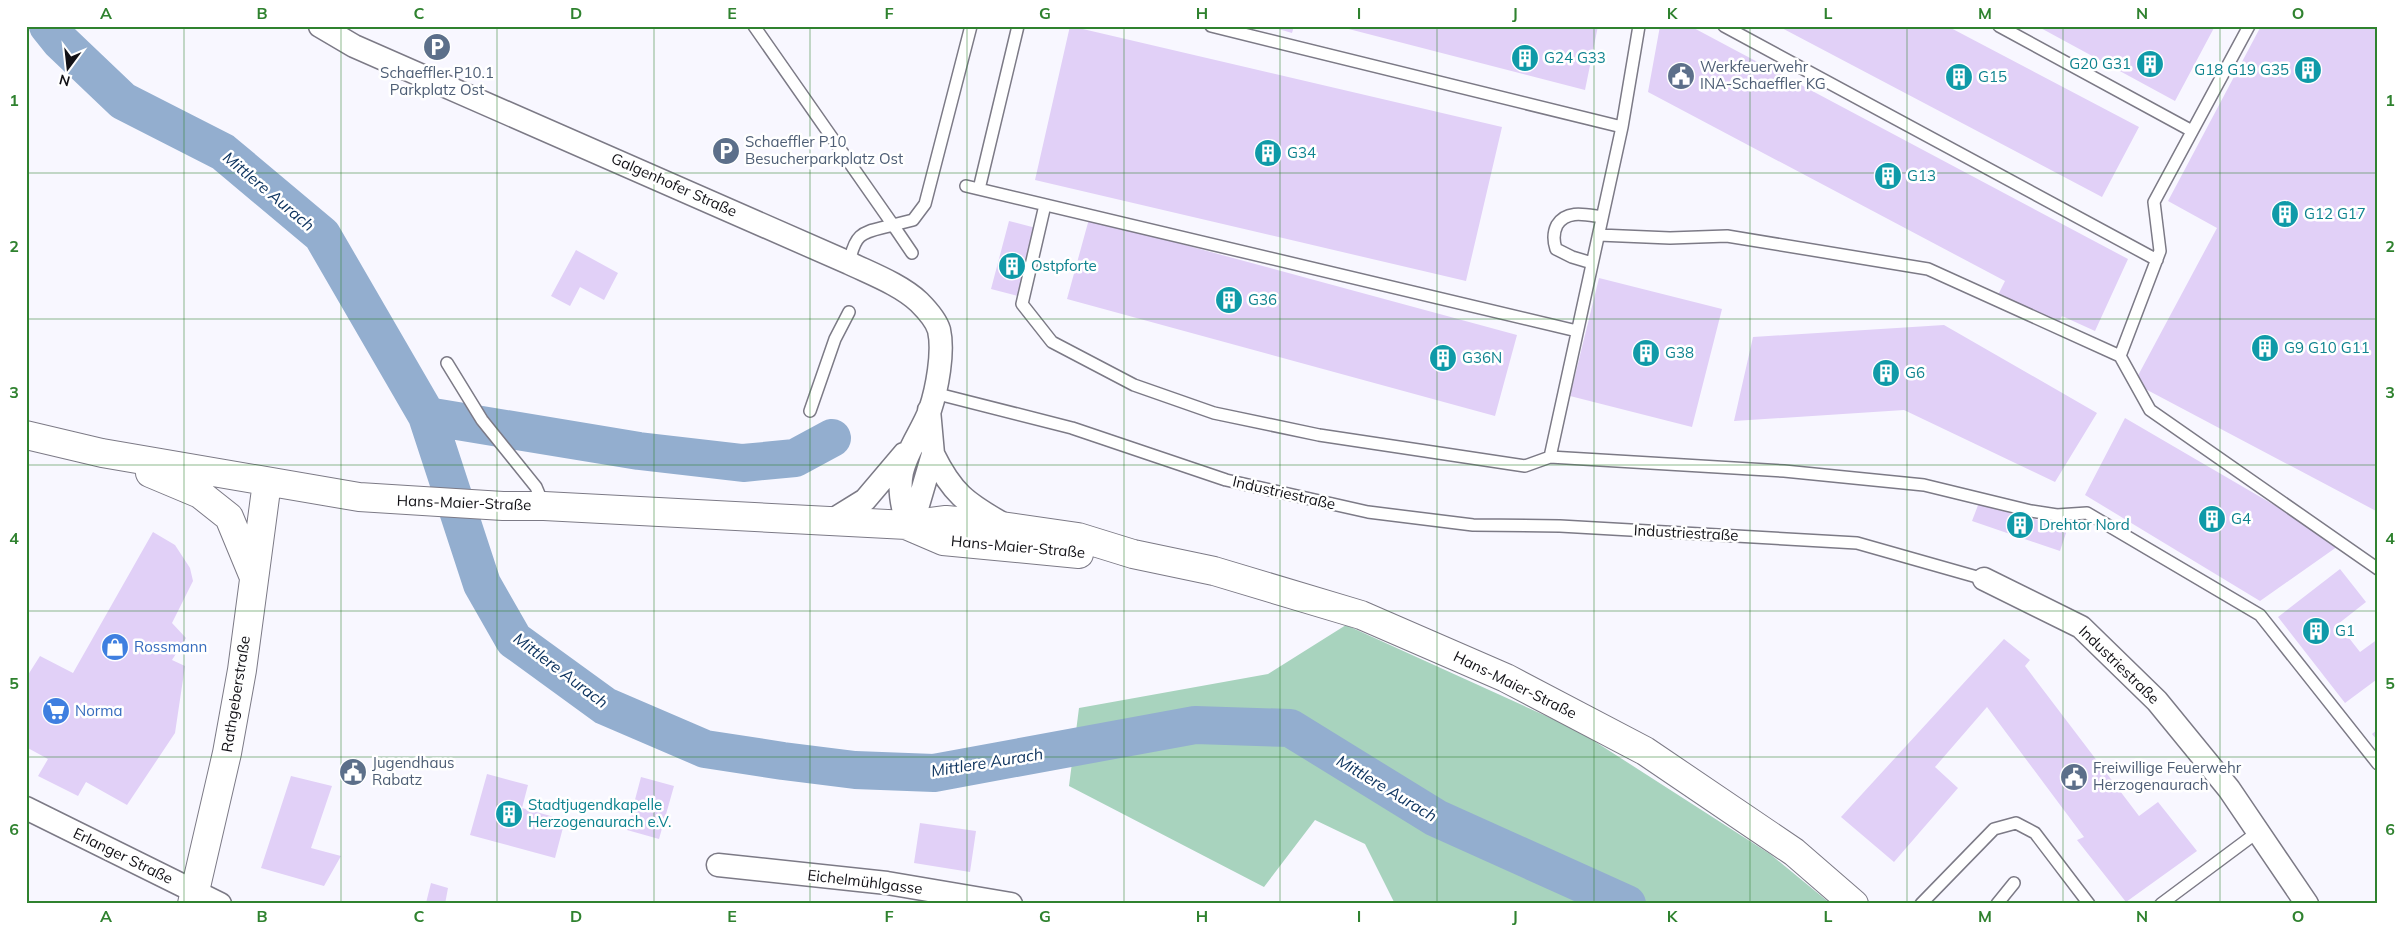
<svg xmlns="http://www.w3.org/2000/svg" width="2404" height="930" font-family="Mulish,sans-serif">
  <rect width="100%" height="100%" fill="#f8f7ff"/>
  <!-- green -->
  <path fill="#a8d3be" d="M1346 625 1577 730 1770 854 1831 904H1395L1365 844 1315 820 1264 887 1069 786 1079 708 1268 674Z"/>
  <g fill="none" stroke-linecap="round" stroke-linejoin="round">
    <!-- river -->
    <path stroke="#93aecf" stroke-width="38" d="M48 26 60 41 123 101 223 152 322 235 427 416 482 584 514 640 605 706 705 749 783 761 855 770 934 773 1195 725 1290 728 1436 818 1627 904
      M427 416 639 451 743 463 795 458 832 438"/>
  </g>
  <!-- building -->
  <path fill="#e1d0f7" d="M1070 26 1502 127 1466 281 1035 180Z
    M1268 26H1294L1292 33Z
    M1337 26H1598L1585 90Z
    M1660 26H1690L2128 259 2095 331 2062 316 2054 333 1995 301 2005 281 1648 92Z
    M1778 26H1947L2139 127 2102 197Z
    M2037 26H2215L2175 101Z
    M2261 26H2378V512L2134 383 2217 228 2168 201Z
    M1089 219 1517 335 1495 416 1067 299Z
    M1009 221 1036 228 1018 296 991 289Z
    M576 250 618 273 604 300 580 287 570 306 551 296Z
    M1599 278 1722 309 1692 427 1570 396Z
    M1944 325 2097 413 2055 482 1904 410 1734 421 1753 337Z
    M2125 418 2341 544 2260 601 2085 495Z
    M1980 500 2067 530 2060 551 1972 521Z
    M153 532 175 545 190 568 193 581 172 623 186 638 172 660 185 666 175 733 127 805 86 782 78 796 38 776 48 759 26 747V678L40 656 73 673Z
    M2340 569 2366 602 2338 624 2360 652 2378 639V682L2376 680 2345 703 2278 617Z
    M2004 639 2030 660 2025 666 2139 816 2158 802 2197 851 2126 902 2077 840 2084 837 1987 707 1935 767 1958 788 1894 862 1841 817Z
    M2378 729V741L2372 734Z
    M487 774 528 785 522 808 565 820 555 858 470 835Z
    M291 776 332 786 311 848 341 856 324 886 261 868Z
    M641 777 674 786 659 839 627 830Z
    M920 823 976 831 970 872 914 863Z
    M431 883 448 888 445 904 426 903Z"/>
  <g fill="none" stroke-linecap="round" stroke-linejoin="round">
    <!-- lane casing -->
    <g stroke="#7c7a86" stroke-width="14">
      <path id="lane" d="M754 26 893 225 913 220 925 204 971 26
        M1724 26 2157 260
        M1999 26 2192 131
        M1622 127 1639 26
        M966 186 1577 331
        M979 189 1018 26
        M1045 205 1022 304 1052 342 1134 385 1214 413 1319 435 1525 466 1550 457 1622 127 1211 26
        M1599 235 1670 238 1727 236 1928 269 2120 356 2150 410 2378 569
        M849 263C856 230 863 233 893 225L912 253
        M1592 263 1572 257 1556 249C1553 240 1553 233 1557 225 1567 209 1587 215 1602 217
        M2120 356 2160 251 2154 202 2249 26
        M447 363 482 420 536 487 544 506
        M934 393 1072 428 1226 480 1368 512 1473 525 1560 526 1857 543 1984 579
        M810 411 835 339 849 312
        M1550 457 1784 471 1924 485 2031 511 2057 515 2087 513 2260 615 2378 764
        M1921 904 1994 829 2016 823 2035 833 2089 904
        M1997 904 2014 883
        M2161 904 2259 831"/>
    </g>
    <!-- street casing -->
    <g stroke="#7c7a86" stroke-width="25">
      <path id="street" d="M320 26 354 46 849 263C872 274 901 285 919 302 927 310 936 320 939 330 944 352 937 389 930 410 922 431 907 450 902 472 898 490 903 508 907 525
        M933 454C952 493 966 503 1003 524
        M831 521 865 500 904 454
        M907 525 918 505 933 454 929 410
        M1984 579 2081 627 2157 701 2229 789 2307 904
        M26 808 220 904
        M718 865 887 883 1011 904"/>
    </g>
    <!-- secondary casing -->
    <g stroke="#7c7a86" stroke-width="30">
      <path id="secondary" d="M26 435 102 453 359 497 503 506H544L907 525 946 520 980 523 1078 537 1133 554 1214 571 1361 615 1506 678 1645 751 1794 852 1854 904
        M150 473 200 494 229 517 253 575
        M908 526 943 541 1079 554
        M192 904 227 753 242 670 267 482"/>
    </g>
    <!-- lane -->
    <use href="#lane" stroke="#fff" stroke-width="11"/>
    <!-- street -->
    <use href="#street" stroke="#fff" stroke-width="22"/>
    <!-- secondary -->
    <use href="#secondary" stroke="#fff" stroke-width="28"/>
  </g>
  <!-- grid -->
  <path fill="none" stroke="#2f822f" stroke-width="1" stroke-opacity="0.55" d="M184 26V904M341 26V904M497 26V904M654 26V904M810 26V904M967 26V904M1124 26V904M1280 26V904M1437 26V904M1594 26V904M1750 26V904M1907 26V904M2063 26V904M2220 26V904M26 173H2378M26 319H2378M26 465H2378M26 611H2378M26 757H2378"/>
  <!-- icons -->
  <defs>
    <g id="parking-disc" transform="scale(1.4375)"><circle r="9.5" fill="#5c6f8a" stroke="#fff"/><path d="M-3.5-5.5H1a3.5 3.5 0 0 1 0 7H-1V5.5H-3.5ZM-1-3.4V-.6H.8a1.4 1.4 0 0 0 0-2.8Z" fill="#fff"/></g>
    <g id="building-disc" transform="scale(1.4375)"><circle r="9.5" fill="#0f9aa8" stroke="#fff"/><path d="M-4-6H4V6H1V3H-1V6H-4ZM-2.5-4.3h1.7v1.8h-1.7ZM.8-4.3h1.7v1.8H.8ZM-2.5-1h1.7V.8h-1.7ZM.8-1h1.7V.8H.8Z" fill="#fff"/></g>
    <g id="civic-disc" transform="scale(1.4375)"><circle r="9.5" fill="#5c6f8a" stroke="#fff"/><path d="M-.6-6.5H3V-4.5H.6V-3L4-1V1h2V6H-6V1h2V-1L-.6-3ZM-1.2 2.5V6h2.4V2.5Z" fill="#fff"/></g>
    <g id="shop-disc" transform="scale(1.4375)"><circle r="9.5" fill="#3f7fe0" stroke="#fff"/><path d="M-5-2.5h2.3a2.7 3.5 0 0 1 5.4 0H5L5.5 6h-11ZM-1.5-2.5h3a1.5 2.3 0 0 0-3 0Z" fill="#fff"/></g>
    <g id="supermarket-disc" transform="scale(1.4375)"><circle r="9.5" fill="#3f7fe0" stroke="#fff"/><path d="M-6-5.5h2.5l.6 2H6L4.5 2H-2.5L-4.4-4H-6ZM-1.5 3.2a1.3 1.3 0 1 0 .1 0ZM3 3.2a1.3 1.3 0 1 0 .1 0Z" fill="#fff"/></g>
  </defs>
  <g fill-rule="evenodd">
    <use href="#parking-disc" x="437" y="47"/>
    <use href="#building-disc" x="1525" y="58"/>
    <use href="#building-disc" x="2150" y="64"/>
    <use href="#building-disc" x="2308" y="70"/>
    <use href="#civic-disc" x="1681" y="76"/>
    <use href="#building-disc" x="1959" y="77"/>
    <use href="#parking-disc" x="726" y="151"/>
    <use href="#building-disc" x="1268" y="153"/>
    <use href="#building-disc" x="1888" y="176"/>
    <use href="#building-disc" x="2285" y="214"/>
    <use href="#building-disc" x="1012" y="266"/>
    <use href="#building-disc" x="1229" y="300"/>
    <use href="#building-disc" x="2265" y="348"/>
    <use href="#building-disc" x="1646" y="353"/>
    <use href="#building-disc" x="1443" y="358"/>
    <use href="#building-disc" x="1886" y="373"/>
    <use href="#building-disc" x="2212" y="519"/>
    <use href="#building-disc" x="2020" y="525"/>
    <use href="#building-disc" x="2316" y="631"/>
    <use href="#shop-disc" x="115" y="647"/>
    <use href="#supermarket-disc" x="56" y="711"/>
    <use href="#civic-disc" x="353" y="772"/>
    <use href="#civic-disc" x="2074" y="777"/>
    <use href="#building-disc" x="509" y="814"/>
  </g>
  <g text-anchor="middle" stroke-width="5" stroke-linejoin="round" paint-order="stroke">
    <!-- culture labels -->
    <g font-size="15" fill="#0d838f" stroke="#fff" text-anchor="start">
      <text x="1544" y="63">G24 G33</text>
      <text x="2131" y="69" text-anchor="end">G20 G31</text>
      <text x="2289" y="75" text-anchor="end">G18 G19 G35</text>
      <text x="1978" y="82">G15</text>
      <text x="1287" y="158">G34</text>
      <text x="1907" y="181">G13</text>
      <text x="2304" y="219">G12 G17</text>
      <text x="1031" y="271">Ostpforte</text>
      <text x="1248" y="305">G36</text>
      <text x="2284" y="353">G9 G10 G11</text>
      <text x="1665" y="358">G38</text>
      <text x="1462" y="363">G36N</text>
      <text x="1905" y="378">G6</text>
      <text x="2231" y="524">G4</text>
      <text x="2039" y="530">Drehtor Nord</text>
      <text x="2335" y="636">G1</text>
      <text x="528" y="810">Stadtjugendkapelle<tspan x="528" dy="17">Herzogenaurach e.V.</tspan></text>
    </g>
    <!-- service labels -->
    <g font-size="15" fill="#4e5e75" stroke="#fff" text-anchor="start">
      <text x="1700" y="72">Werkfeuerwehr<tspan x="1700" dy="17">INA-Schaeffler KG</tspan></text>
      <text x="437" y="78" text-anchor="middle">Schaeffler P10.1<tspan x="437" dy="17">Parkplatz Ost</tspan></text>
      <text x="745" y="147">Schaeffler P10<tspan x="745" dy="17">Besucherparkplatz Ost</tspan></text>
      <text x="372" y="768">Jugendhaus<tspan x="372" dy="17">Rabatz</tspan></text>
      <text x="2093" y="773">Freiwillige Feuerwehr<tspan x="2093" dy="17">Herzogenaurach</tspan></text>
    </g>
    <!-- street labels -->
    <g font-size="15" fill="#121116" stroke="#fff">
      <text transform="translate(674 185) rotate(24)" y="5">Galgenhofer Straße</text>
      <text transform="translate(1284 493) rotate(13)" y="5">Industriestraße</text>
      <text transform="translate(464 503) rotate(2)" y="5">Hans-Maier-Straße</text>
      <text transform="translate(1686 533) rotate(3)" y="5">Industriestraße</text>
      <text transform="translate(1018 547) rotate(5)" y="5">Hans-Maier-Straße</text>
      <text transform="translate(2119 665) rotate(44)" y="5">Industriestraße</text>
      <text transform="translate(1515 685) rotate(26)" y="5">Hans-Maier-Straße</text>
      <text transform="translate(236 694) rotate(-81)" y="5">Rathgeberstraße</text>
      <text transform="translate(123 856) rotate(26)" y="5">Erlanger Straße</text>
      <text transform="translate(865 882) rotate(7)" y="5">Eichelmühlgasse</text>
    </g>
    <!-- shop labels -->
    <g font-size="15" fill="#366cbe" stroke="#fff" text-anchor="start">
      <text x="134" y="652">Rossmann</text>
      <text x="75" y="716">Norma</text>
    </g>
    <!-- water labels -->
    <g font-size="16" font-style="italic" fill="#0f3560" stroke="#fff">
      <text transform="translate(269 191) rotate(40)" y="6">Mittlere Aurach</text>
      <text transform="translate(561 670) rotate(37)" y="6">Mittlere Aurach</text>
      <text transform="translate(987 762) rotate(-9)" y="6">Mittlere Aurach</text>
      <text transform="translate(1387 788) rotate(31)" y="6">Mittlere Aurach</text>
    </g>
  </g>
  <!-- border -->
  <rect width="2404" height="930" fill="none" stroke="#ffffff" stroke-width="55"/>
  <!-- north arrow -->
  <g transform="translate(68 68) rotate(195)" stroke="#ffffff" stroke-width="4" paint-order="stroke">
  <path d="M0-4L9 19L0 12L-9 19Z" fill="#121116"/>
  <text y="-8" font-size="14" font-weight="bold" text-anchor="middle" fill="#121116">N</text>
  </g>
  <rect x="28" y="28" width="2348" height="874" fill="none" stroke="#2f822f" stroke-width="2"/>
  <g font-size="16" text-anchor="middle" font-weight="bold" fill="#2f822f">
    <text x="106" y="19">A</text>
    <text x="262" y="19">B</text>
    <text x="419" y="19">C</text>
    <text x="576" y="19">D</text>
    <text x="732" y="19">E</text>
    <text x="889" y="19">F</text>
    <text x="1045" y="19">G</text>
    <text x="1202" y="19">H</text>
    <text x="1359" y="19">I</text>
    <text x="1515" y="19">J</text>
    <text x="1672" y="19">K</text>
    <text x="1828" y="19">L</text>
    <text x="1985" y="19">M</text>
    <text x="2142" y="19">N</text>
    <text x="2298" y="19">O</text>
    <text x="14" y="106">1</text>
    <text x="2390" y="106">1</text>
    <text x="14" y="252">2</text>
    <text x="2390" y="252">2</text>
    <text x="14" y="398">3</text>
    <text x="2390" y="398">3</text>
    <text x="14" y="544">4</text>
    <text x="2390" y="544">4</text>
    <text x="14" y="689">5</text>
    <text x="2390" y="689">5</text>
    <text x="14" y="835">6</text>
    <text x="2390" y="835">6</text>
    <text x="106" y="922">A</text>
    <text x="262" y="922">B</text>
    <text x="419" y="922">C</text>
    <text x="576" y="922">D</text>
    <text x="732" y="922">E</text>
    <text x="889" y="922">F</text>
    <text x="1045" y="922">G</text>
    <text x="1202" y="922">H</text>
    <text x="1359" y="922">I</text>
    <text x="1515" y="922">J</text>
    <text x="1672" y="922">K</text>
    <text x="1828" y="922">L</text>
    <text x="1985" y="922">M</text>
    <text x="2142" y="922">N</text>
    <text x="2298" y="922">O</text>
  </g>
</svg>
